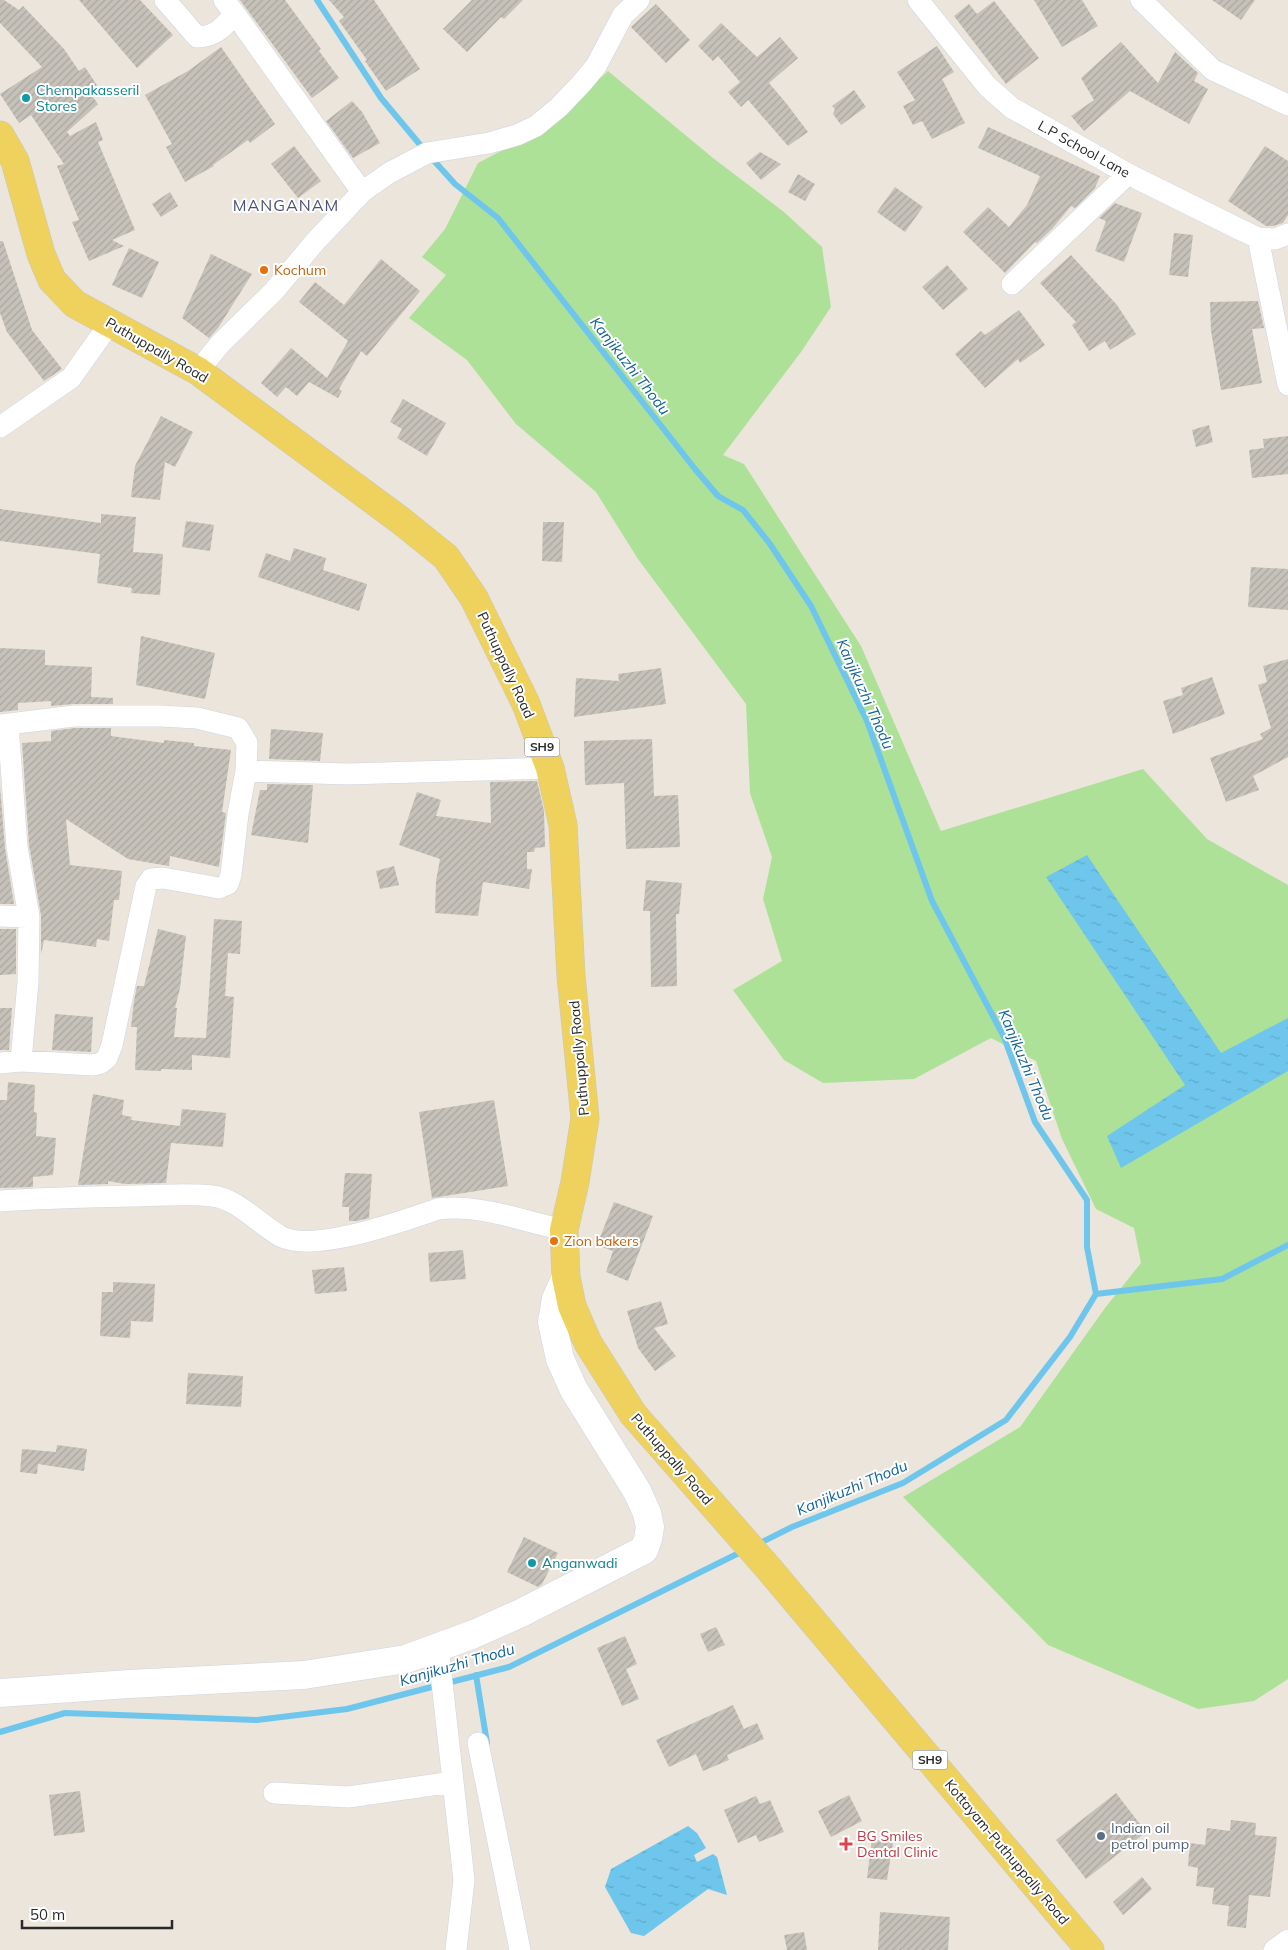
<svg xmlns="http://www.w3.org/2000/svg" width="1288" height="1950" font-family="Mulish,sans-serif">
  <defs>
    <pattern id="water-ripples" width="26" height="14" patternUnits="userSpaceOnUse" patternTransform="scale(1.25)"><rect width="26" height="14" fill="#6ec6ec"/><path d="M2 4q2-2 4 0t4 0M15 11q2-2 4 0t4 0" fill="none" stroke="#5faaca"/></pattern>
    <pattern id="building-hatch" width="6" height="6" patternUnits="userSpaceOnUse" patternTransform="scale(1.25)"><rect width="6" height="6" fill="#c6c2ba"/><path d="M-1 1l2-2M0 6l6-6M5 7l2-2" fill="none" stroke="#aaa7a0"/></pattern>
  </defs>
  <rect width="100%" height="100%" fill="#ebe5db"/>
  <!-- green -->
  <path fill="#aee198" d="M608 71 713 158 784 212 822 247 831 307 801 352 723 455 744 464 861 646 941 831 1143 769 1207 839 1288 885V1679L1254 1701 1198 1709 1048 1645 903 1497 1020 1427 1105 1308 1141 1263 1134 1228 1096 1209 1062 1139 1036 1061 991 1038 914 1079 823 1083 784 1060 733 990 782 961 763 899 772 857 750 793 746 704 638 559 596 492 516 424 467 360 409 318 446 275 422 257 445 229 478 163 551 125Z"/>
  <!-- water -->
  <path fill="url(#water-ripples)" d="M1087 855 1221 1053 1288 1018V1071L1121 1168 1107 1136 1185 1085 1046 877Z
    M688 1826 697 1833 706 1848 694 1855 697 1862 713 1854 717 1857 727 1895 708 1889 644 1936 631 1933 605 1887 611 1869Z"/>
  <g fill="none" stroke-linecap="round" stroke-linejoin="round">
    <!-- stream -->
    <path stroke="#6ec6ec" stroke-width="6" d="M317 0 381 98 427 153 455 184 498 218 695 469 718 496 743 510 770 544 811 606 867 721 932 901 1004 1037 1035 1122 1087 1200V1247L1096 1294 1070 1337 1006 1420 903 1483 792 1527 756 1545
      M1096 1294 1222 1279 1288 1245
      M476 1675 487 1743
      M0 1732 65 1713 257 1720 347 1709 509 1667 745 1550"/>
  </g>
  <!-- building -->
  <path fill="url(#building-hatch)" d="M0 0H4L19 10 23 6 64 49 79 71 85 67 98 87 90 93 98 104 67 132 70 136 96 122 103 140 98 142 135 230 112 240 124 246 89 261 72 222 79 220 57 166 64 164 31 115 19 123 0 94 42 67 0 23Z
    M79 0H140L173 35 137 68Z
    M240 0H285L321 49 319 51 339 78 312 98Z
    M329 0H374L420 69 386 91 365 61 367 60 339 21 344 17Z
    M472 0H523L504 19 501 17 467 52 443 29Z
    M1034 0H1082L1098 26 1062 47Z
    M1212 0H1255L1241 20Z
    M994 1 1039 58 1006 84 954 16 969 4 977 14Z
    M656 4 690 40 666 63 631 27Z
    M721 23 757 57 780 37 798 58 769 83 786 103 808 132 788 146 748 100 741 107 728 92 740 82 718 56 713 61 698 46Z
    M1121 42 1158 83 1175 52 1198 73 1194 81 1208 89 1189 124 1130 91 1084 131 1071 116 1094 100 1081 78Z
    M937 46 954 72 942 79 965 123 932 139 922 121 913 125 903 106 915 100 897 72Z
    M221 47 275 124 250 143 248 140 213 165 214 166 185 182 166 147 172 144 145 95 188 71Z
    M854 90 866 107 841 125 833 114 835 109 832 106Z
    M352 101 362 112 380 143 353 158 326 121Z
    M988 127 1100 176 1095 188 1075 208 1071 206 1052 229 1037 243 1035 242 1005 273 963 232 988 207 1009 227 1027 205 1040 176 978 148Z
    M294 146 321 181 298 198 271 164Z
    M1265 146 1288 161V215L1283 223 1273 226H1266L1228 201Z
    M760 152 781 164 761 180 746 163Z
    M798 174 815 184 805 201 788 192Z
    M895 187 923 207 905 232 877 212Z
    M170 192 178 206 161 217 152 204Z
    M1115 203 1142 213 1124 262 1095 251 1106 221 1099 218Z
    M1174 233 1193 235 1188 277 1169 275Z
    M0 241H3L32 330 62 369 44 381 7 332 0 313Z
    M129 248 159 262 142 298 112 285Z
    M211 254 252 274 218 328 209 338 182 318Z
    M1071 255 1117 305 1136 334 1110 350 1105 341 1089 351 1072 325 1076 322 1040 283Z
    M381 259 420 291 367 356 361 351 339 389 342 391 338 398 309 382 297 396 286 387 277 397 261 383 291 348 327 378 348 341 299 302 315 282 344 305Z
    M947 265 968 289 943 310 922 287Z
    M1258 301 1264 328 1252 329 1262 383 1221 390 1211 331 1210 302Z
    M1019 310 1045 345 1020 363 1018 359 985 388 955 354 981 331 985 335Z
    M403 399 446 423 427 456 397 438 402 429 390 422Z
    M161 416 193 432 175 467 165 462 160 500 131 497 135 466Z
    M1209 425 1213 442 1196 447 1192 430Z
    M1288 436V474L1252 478 1249 450 1264 448 1263 439Z
    M0 509 101 523V514L136 517 133 552 163 554 160 595 131 593 132 588 97 583 100 554 0 541Z
    M186 521 214 525 210 551 182 547Z
    M543 522H564L562 562 542 561Z
    M294 548 326 558 323 570 367 584 359 611 258 577 266 553 290 561Z
    M1251 567 1288 569V610L1248 607Z
    M141 636 215 653 205 699 136 685Z
    M0 648 45 650V665L92 667 91 697 113 698V704H74L51 706V701L18 703V710L0 712Z
    M1288 659V757L1253 776 1259 790 1226 802 1210 758 1263 739 1260 734 1271 728 1258 685 1267 682 1263 666Z
    M661 668 666 704 574 717 576 678 619 681 618 674Z
    M1212 677 1225 714 1173 734 1163 701 1183 695 1181 688Z
    M75 728H111V736L164 743V740L194 743V746L231 750 222 812 226 813 219 867 170 856 169 866 128 859 66 819 70 865 122 871 119 900H114L109 941 97 939 96 947 44 940 41 954V915L29 845 22 743 51 741V731Z
    M271 729 323 733 320 761 269 759Z
    M652 739 654 796 678 795 680 847 626 849 624 783 585 785 584 741Z
    M537 781 544 811 545 847 535 848 534 852H527V869H532L529 889 483 882 478 916 435 913 436 881 440 859 399 845 417 792 441 800 436 816 491 823 490 782Z
    M267 784 313 785 308 843 251 835 260 790H267Z
    M0 786 5 848 14 904H0Z
    M394 866 399 885 380 889 376 871Z
    M646 880 682 883 679 914H676L677 986 651 987 650 911H643Z
    M214 919 242 921 240 954 228 953 225 996 234 997 230 1058 192 1055V1070L161 1069V1071L135 1070 137 1027H131L134 1001 137 986H144L158 929 186 936 180 988 175 1008H177L174 1037 206 1038Z
    M0 929H16V974L0 975Z
    M0 1008H12L9 1050H0Z
    M55 1014 93 1017 91 1052 52 1050Z
    M8 1082 35 1085 34 1112 37 1113 36 1136 56 1138 53 1175 33 1177V1187L0 1188V1100H7Z
    M93 1094 124 1100 122 1115 132 1117 131 1120 180 1126 182 1109 226 1113 223 1147 171 1143 166 1183 125 1184 108 1181V1184L78 1185Z
    M494 1100 508 1186 432 1198 419 1112Z
    M345 1173 372 1174 369 1218 357 1221H349V1207H342Z
    M614 1202 653 1216 628 1281 606 1272 613 1251 597 1245Z
    M463 1250 466 1279 430 1282 428 1253Z
    M344 1267 347 1291 315 1294 312 1270Z
    M113 1282 155 1284 153 1322 131 1321 130 1338 100 1336 102 1292H113Z
    M661 1301 668 1324 654 1328 676 1356 655 1371 638 1348 627 1311Z
    M188 1373 243 1376 241 1407 186 1404Z
    M57 1445 87 1449 84 1471 38 1464 37 1474 20 1472 22 1449 56 1452Z
    M524 1537 558 1553 542 1584 538 1587 507 1572Z
    M716 1627 725 1645 708 1652 700 1634Z
    M625 1636 637 1664 626 1669 639 1699 622 1706 597 1648Z
    M733 1705 744 1729 757 1723 764 1739 727 1755 729 1760 703 1771 696 1754 669 1767 656 1740Z
    M80 1791 85 1832 54 1836 49 1795Z
    M1116 1793 1146 1832 1086 1879 1056 1840Z
    M849 1795 862 1821 831 1837 818 1811Z
    M756 1796 760 1804 770 1800 784 1832 759 1842 756 1835 738 1843 724 1810Z
    M1231 1820 1256 1823 1255 1835 1277 1837 1270 1897 1249 1895 1246 1928 1227 1926 1229 1906 1212 1904 1214 1888 1196 1886 1198 1868 1188 1866 1190 1843 1205 1845 1207 1828 1230 1831Z
    M872 1839 893 1842 887 1880 867 1878Z
    M1142 1877 1152 1889 1123 1915 1113 1902Z
    M880 1912 950 1917 948 1950H878Z
    M804 1932 807 1950H787L784 1935Z"/>
  <g fill="none" stroke-linecap="round" stroke-linejoin="round">
    <!-- street casing -->
    <g stroke="#d0d3e2" stroke-width="22">
      <path id="street" d="M165 0 197 37C216 37 224 26 235 14
        M224 0 235 14 362 192
        M918 0 987 86 1012 108 1128 174 1239 229 1258 238 1275 239 1288 234
        M1141 0 1213 70 1288 105
        M1258 238 1288 385
        M1012 284 1128 174
        M198 371 220 344 274 291 314 243 362 192 389 173 427 153 489 143 517 135 536 126 559 107 581 84 596 66 623 15 639 0
        M0 427 71 378 110 323
        M8 724 17 847 29 917 28 982 21 1061
        M0 725 74 716H160L197 718 238 728 247 743 246 771 238 814 231 875 228 884 219 888 163 878 151 879 146 886 112 1045 107 1058 101 1063 93 1065 21 1061 0 1063
        M246 771 348 774 550 768
        M0 916 29 917
        M0 1201C44 1198 88 1197 133 1196 159 1196 186 1193 212 1196 236 1198 259 1224 280 1236 313 1254 402 1221 438 1209 482 1204 521 1221 564 1230
        M438 1647 464 1880 456 1950
        M478 1743 520 1950
        M274 1793 348 1797 453 1782
        M1274 1950 1288 1940"/>
    </g>
    <!-- secondary casing -->
    <g stroke="#d0d3e2" stroke-width="29">
      <path id="secondary" d="M0 1693 129 1684 304 1675 406 1659 474 1634 521 1613 644 1550 648 1539 650 1527 647 1513 637 1491 574 1390 560 1359 552 1322 556 1299 566 1277"/>
    </g>
    <!-- primary casing -->
    <g stroke="#c7c7c7" stroke-width="29">
      <path id="primary" d="M0 135 15 161 41 254 52 280 75 304 198 371 400 520 446 557 474 598 526 704 550 768 563 825 571 976 585 1118 575 1182 564 1230 566 1277 572 1306 588 1343 633 1414 770 1570 1090 1950"/>
    </g>
    <!-- street -->
    <use href="#street" stroke="#fff" stroke-width="21"/>
    <!-- secondary -->
    <use href="#secondary" stroke="#fff" stroke-width="28"/>
    <!-- primary -->
    <use href="#primary" stroke="#eed25d" stroke-width="28"/>
  </g>
  <!-- markers -->
  <g fill="#0f9aa8" stroke="#fff" stroke-width="2">
    <circle cx="26" cy="98" r="5"/>
    <circle cx="532" cy="1563" r="5"/>
  </g>
  <g fill="#e8710a" stroke="#fff" stroke-width="2">
    <circle cx="264" cy="270" r="5"/>
    <circle cx="554" cy="1241" r="5"/>
  </g>
  <circle fill="#5c6f8a" stroke="#fff" stroke-width="2" cx="1101" cy="1836" r="5"/>
  <path fill="#e0444e" stroke="#fff" stroke-width="2" d="M843.5 1836.5h5v5h5v5h-5v5h-5v-5h-5v-5h5z"/>
  <g text-anchor="middle" stroke-width="4" stroke-linejoin="round" paint-order="stroke">
    <!-- shield labels -->
    <g fill="#fff" stroke="#696969" stroke-width="1">
      <rect x="524.5" y="737.5" width="35" height="19" rx="4"/>
      <rect x="912.5" y="1750.5" width="35" height="19" rx="4"/>
    </g>
    <g font-size="12" font-weight="bold" fill="#292929">
      <text x="542" y="751">SH9</text>
      <text x="930" y="1764">SH9</text>
    </g>
    <!-- culture labels -->
    <g font-size="14" fill="#0d838f" stroke="#fff" text-anchor="start">
      <text x="36" y="95">Chempakasseril<tspan x="36" dy="16">Stores</tspan></text>
      <text x="542" y="1568">Anganwadi</text>
    </g>
    <!-- street labels -->
    <g font-size="14" fill="#292929" stroke="#fff">
      <text transform="translate(1084 149) rotate(29)" y="5">L.P School Lane</text>
      <text transform="translate(157 350) rotate(30)" y="5">Puthuppally Road</text>
      <text transform="translate(506 665) rotate(65)" y="5">Puthuppally Road</text>
      <text transform="translate(579 1058) rotate(-95)" y="5">Puthuppally Road</text>
      <text transform="translate(672 1459) rotate(49)" y="5">Puthuppally Road</text>
      <text transform="translate(1007 1852) rotate(50)" y="5">Kottayam-Puthuppally Road</text>
    </g>
    <!-- food labels -->
    <g font-size="14" fill="#c56008" stroke="#fff" text-anchor="start">
      <text x="274" y="275">Kochum</text>
      <text x="564" y="1246">Zion bakers</text>
    </g>
    <!-- service labels -->
    <g font-size="14" fill="#4e5e75" stroke="#fff" text-anchor="start">
      <text x="1111" y="1833">Indian oil<tspan x="1111" dy="16">petrol pump</tspan></text>
    </g>
    <!-- health labels -->
    <g font-size="14" fill="#be3a42" stroke="#fff" text-anchor="start">
      <text x="857" y="1841">BG Smiles<tspan x="857" dy="16">Dental Clinic</tspan></text>
    </g>
    <!-- water labels -->
    <g font-size="15" font-style="italic" fill="#0f6397" stroke="#fff">
      <text transform="translate(630 366) rotate(52)" y="5">Kanjikuzhi Thodu</text>
      <text transform="translate(865 694) rotate(66)" y="5">Kanjikuzhi Thodu</text>
      <text transform="translate(1026 1065) rotate(67)" y="5">Kanjikuzhi Thodu</text>
      <text transform="translate(852 1488) rotate(-23)" y="5">Kanjikuzhi Thodu</text>
      <text transform="translate(457 1665) rotate(-16)" y="5">Kanjikuzhi Thodu</text>
    </g>
    <!-- quarter labels -->
    <g font-size="16" letter-spacing="1" fill="#4a5179" stroke="#fff">
      <text x="286" y="211">MANGANAM</text>
    </g>
  </g>
  <!-- scale -->
  <path d="M22 1920v8h150v-8" fill="none" stroke="#292929" stroke-width="2.5"/>
  <text x="30" y="1920" font-size="15" fill="#292929" stroke="#ffffff" stroke-width="4" paint-order="stroke">50 m</text>
</svg>
